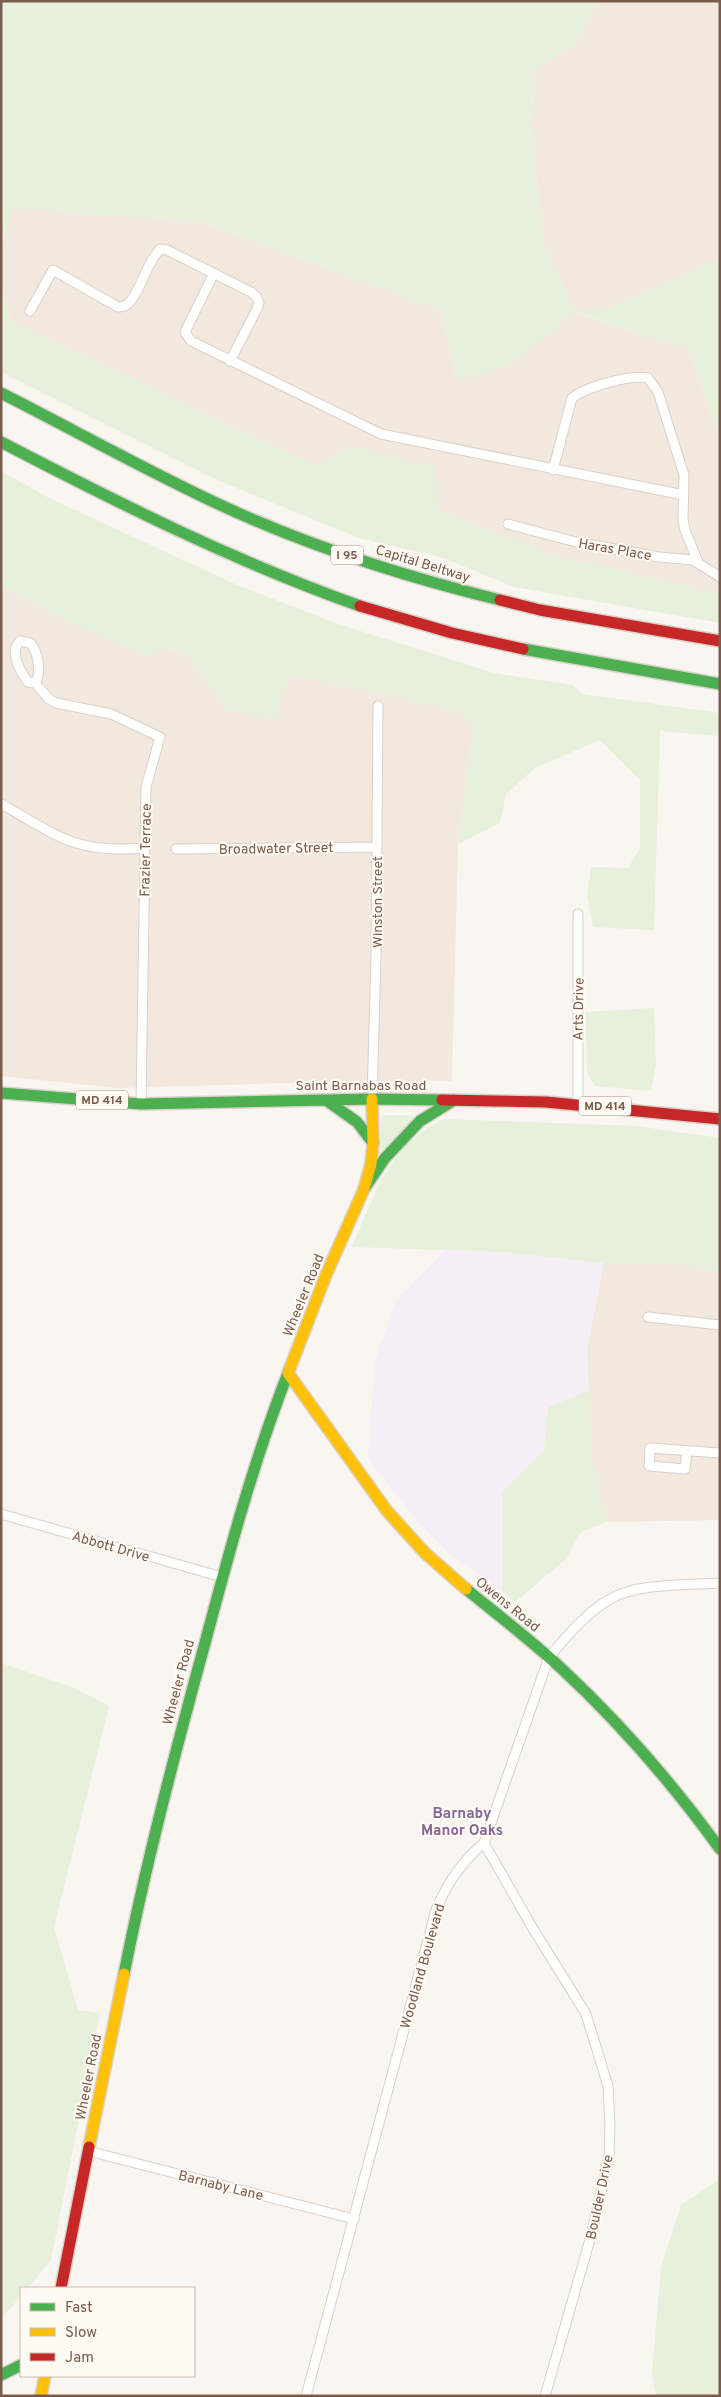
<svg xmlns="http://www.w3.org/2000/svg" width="721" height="2397" font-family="Overpass,sans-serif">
  <rect width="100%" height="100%" fill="#f9f5f0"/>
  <!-- residential -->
  <path fill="#f2e8de" d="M598 1H720V259L608 308 576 313 648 338 689 347 720 442V594L551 554 438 510 350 446 317 466 11 321 1 288V246L13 208 200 222 441 310 457 381 575 312 543 241 531 128 534 70 578 44Z
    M1 586 71 623 186 654 226 709 289 675 397 697 461 713 473 728 458 844 452 1081 327 1082 118 1088 1 1076Z
    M661 1262 720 1271V1520L607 1522 591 1457 587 1349 604 1263Z"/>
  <!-- education -->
  <path fill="#f6eef6" d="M446 1250 502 1252 604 1263 587 1349 589 1390 548 1407 544 1450 502 1492V1591L450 1554 415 1518 368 1459 375 1361 395 1302Z"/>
  <!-- green -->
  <path fill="#e7f0db" d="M1 1H598L578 44 534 70 531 128 543 241 575 312 608 308 720 259V442L689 347 648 338 575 312 513 364 457 381 441 310 201 222 14 208 1 246Z
    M1 288 11 321 317 466 350 446 434 466 438 510 551 554 720 594V623L514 587 441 557 359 538 217 480 1 372Z
    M1 471 49 498 235 584 335 623 494 673 573 685 582 694 720 713V736L660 731 654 930 593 927 587 896 591 867 628 868 640 848V780L600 740 535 768 506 794 500 823 458 844 473 728 461 713 397 697 289 675 276 719 226 709 186 654 166 648 148 657 71 623 1 586Z
    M654 1008 656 1065 651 1091 595 1086 587 1073 586 1012Z
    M383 1115H408L415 1118 379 1157 381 1116Z
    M444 1119 636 1126 720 1138V1271L661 1262 604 1263 502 1252 352 1247C372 1199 391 1142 444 1119Z
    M589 1390 591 1457 607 1522 581 1532 566 1559 515 1602 502 1591V1492L544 1450 548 1407Z
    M1 1663 72 1687 109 1706 54 1927 78 2010 100 2013 51 2260 28 2288H21V2296L1 2319Z
    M720 2179V2396H656L652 2374 661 2268 681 2205Z"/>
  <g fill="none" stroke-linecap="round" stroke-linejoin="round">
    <!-- street casing -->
    <g stroke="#d7d1cb" stroke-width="11">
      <path id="street" d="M214 273 185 332 191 341 381 434 684 495
        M30 311 53 270 118 307C122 307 126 306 129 303 142 289 145 265 160 249L167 250 251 292 257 297 259 303 257 309 230 361
        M553 470 572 398C586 387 631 374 648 378L658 392 684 475 683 520 685 530 698 562
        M508 524 576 542 659 557 693 560 720 577
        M20 641 30 643C38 651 42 673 35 683L28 682C20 671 9 652 20 641Z
        M35 683 49 699 56 703 111 714 160 737 146 787 141 1104
        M1 804C58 836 76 854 144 848
        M176 849 377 847
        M578 914V1103
        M372 1099 376 956 378 706
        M648 1317 720 1325
        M687 1451 685 1469 649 1466 650 1448 720 1453
        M1 1514 222 1577
        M484 1843 532 1927 586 2014 608 2086 610 2125 609 2156 605 2175 591 2236 545 2396
        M88 2151 354 2219
        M306 2396 436 1910C447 1883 461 1862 484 1843L549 1657C566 1637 587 1612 610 1599 637 1583 688 1585 720 1583"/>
    </g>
    <!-- fast casing -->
    <g stroke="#d9d2cb" stroke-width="14">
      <path id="fast" d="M1 393C72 429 142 468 214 502 305 545 402 576 500 600
        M1 442C118 503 236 562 360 606
        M523 649 720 684
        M1 1093 141 1104 372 1099 442 1100
        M326 1100 357 1122 373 1143
        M364 1189 385 1158 420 1121 454 1100
        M466 1589C498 1615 532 1641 562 1669 621 1724 673 1784 720 1849
        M124 1974C146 1863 175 1753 205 1643 230 1549 254 1459 290 1368
        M1 2375 21 2365"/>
    </g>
    <!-- slow casing -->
    <g stroke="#d9d2cb" stroke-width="14">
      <path id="slow" d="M290 1368 326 1275 364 1189 371 1164 373 1143 372 1099
        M288 1373 387 1511 425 1553 466 1589
        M89 2147 124 1974
        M41 2396 45 2376"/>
    </g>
    <!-- jam casing -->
    <g stroke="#d9d2cb" stroke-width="14">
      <path id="jam" d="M500 600 540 610 720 641
        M360 606 452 633 523 649
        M442 1100 546 1102 720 1119
        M61 2288 89 2147"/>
    </g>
    <!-- street -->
    <use href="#street" stroke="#fefefd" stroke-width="9"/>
    <!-- fast -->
    <use href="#fast" stroke="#4caf50" stroke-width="11"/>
    <!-- slow -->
    <use href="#slow" stroke="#ffc107" stroke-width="11"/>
    <!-- jam -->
    <use href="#jam" stroke="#c62828" stroke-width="11"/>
  </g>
  <g text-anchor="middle" stroke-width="4" stroke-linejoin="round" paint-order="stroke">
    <!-- shield labels -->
    <g fill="#fffaf3" stroke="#a28b7f" stroke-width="1">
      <rect x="331" y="545.5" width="32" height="19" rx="4"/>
      <rect x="76" y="1090.5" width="52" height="19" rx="4"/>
      <rect x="579" y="1096.5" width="52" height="19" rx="4"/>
    </g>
    <g font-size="12" font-weight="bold" fill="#7a5c4d">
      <text x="347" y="559">I 95</text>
      <text x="102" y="1104">MD 414</text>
      <text x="605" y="1110">MD 414</text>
    </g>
    <!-- street labels -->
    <g font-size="14" fill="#7a5c4d" stroke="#fffaf3">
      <text transform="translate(615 549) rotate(10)" y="5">Haras Place</text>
      <text transform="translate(423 563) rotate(17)" y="5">Capital Beltway</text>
      <text transform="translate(276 848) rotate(-1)" y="5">Broadwater Street</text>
      <text transform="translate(145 850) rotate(-89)" y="5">Frazier Terrace</text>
      <text transform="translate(377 902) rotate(-90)" y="5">Winston Street</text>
      <text transform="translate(578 1009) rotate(-89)" y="5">Arts Drive</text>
      <text x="361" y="1090">Saint Barnabas Road</text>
      <text transform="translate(303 1295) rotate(-68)" y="5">Wheeler Road</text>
      <text transform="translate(111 1546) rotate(16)" y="5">Abbott Drive</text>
      <text transform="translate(508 1604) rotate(39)" y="5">Owens Road</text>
      <text transform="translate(178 1682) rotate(-75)" y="5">Wheeler Road</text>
      <text transform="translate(422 1966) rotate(-74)" y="5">Woodland Boulevard</text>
      <text transform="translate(88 2077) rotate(-79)" y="5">Wheeler Road</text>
      <text transform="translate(221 2185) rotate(14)" y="5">Barnaby Lane</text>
      <text transform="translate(599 2197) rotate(-78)" y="5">Boulder Drive</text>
    </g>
    <!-- neighbourhood labels -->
    <g font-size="15" font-weight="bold" fill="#846695" stroke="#fffaf3">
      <text x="462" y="1818">Barnaby<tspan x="462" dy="17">Manor Oaks</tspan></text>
    </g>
  </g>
  <!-- border -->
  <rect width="721" height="2397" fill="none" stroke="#7a5c4d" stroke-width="5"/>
  <!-- legend -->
  <rect x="20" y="2287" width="175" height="90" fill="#fffaf3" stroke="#cabbb1"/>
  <rect x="30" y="2303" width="25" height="8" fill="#4caf50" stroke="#cabbb1"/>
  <text x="65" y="2312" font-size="15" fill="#7a5c4d">Fast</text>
  <rect x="30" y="2328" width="25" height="8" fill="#ffc107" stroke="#cabbb1"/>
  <text x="65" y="2337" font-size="15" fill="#7a5c4d">Slow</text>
  <rect x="30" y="2353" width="25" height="8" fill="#c62828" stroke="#cabbb1"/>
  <text x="65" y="2362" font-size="15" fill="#7a5c4d">Jam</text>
</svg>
